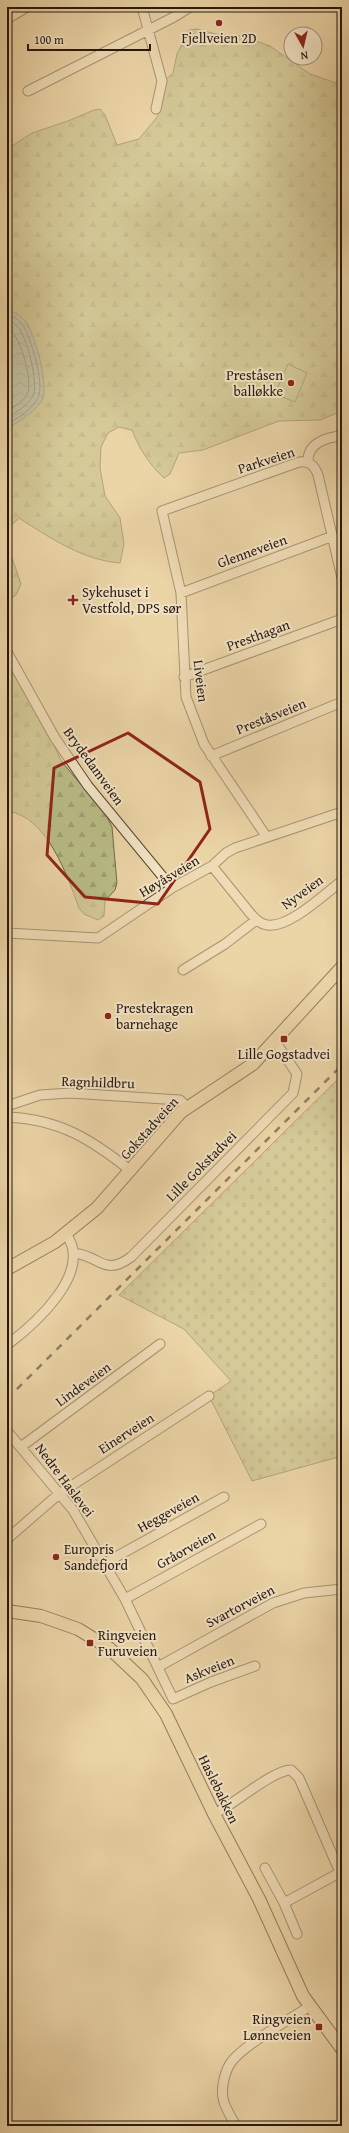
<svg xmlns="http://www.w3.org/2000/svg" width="349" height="2133" font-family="'Gentium Book Plus',serif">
  <defs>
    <pattern id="forest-firs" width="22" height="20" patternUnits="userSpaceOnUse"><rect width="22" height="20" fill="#b9bc86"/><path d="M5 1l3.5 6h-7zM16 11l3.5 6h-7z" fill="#9fa172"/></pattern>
    <pattern id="cemetery-stones" width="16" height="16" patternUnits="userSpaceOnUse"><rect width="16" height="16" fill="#b9bc86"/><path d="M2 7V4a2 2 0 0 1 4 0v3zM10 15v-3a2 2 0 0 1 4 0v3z" fill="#9fa172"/></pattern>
    <pattern id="water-waves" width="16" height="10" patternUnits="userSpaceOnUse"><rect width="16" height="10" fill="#99b7ad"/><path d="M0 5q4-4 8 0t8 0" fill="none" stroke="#7d948b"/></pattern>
  </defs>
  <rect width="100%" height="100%" fill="#ebd4a6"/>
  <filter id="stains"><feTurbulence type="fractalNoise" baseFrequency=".005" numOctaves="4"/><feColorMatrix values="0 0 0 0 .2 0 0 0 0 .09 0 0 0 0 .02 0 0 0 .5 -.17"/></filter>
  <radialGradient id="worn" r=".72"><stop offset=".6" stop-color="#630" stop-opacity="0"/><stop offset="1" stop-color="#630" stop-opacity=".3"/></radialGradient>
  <!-- forest -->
  <path fill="url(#forest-firs)" stroke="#706a4a" d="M197 29 216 34 243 36 270 46 310 74 342 85V411L320 420 279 421 203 450 179 453 170 474 164 478C149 464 140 450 132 430L119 427 108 433 101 447 100 468 105 496 120 518 124 544 120 563C83 560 50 538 19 518L7 529V152L9 148 32 133 68 121 94 110 100 109 105 115 117 145 139 139 158 116 162 83 173 73 177 54 189 30Z
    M7 543 21 584 16 595 10 599 7 592Z
    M7 657 44 724 62 762 105 813 112 827 117 883 115 890 105 901 104 916 98 920 84 914 79 908C67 875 47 816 7 811Z"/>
  <!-- cemetery -->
  <path fill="url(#cemetery-stones)" stroke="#706a4a" d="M342 1075V1456L252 1481 209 1396 231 1381 184 1329 119 1295Z"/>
  <!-- pitch -->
  <path fill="#b9bc86" stroke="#706a4a" d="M288 364 307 373 295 402 275 394Z"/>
  <!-- water -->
  <path fill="url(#water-waves)" stroke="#6b776e" d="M7 310C13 311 22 316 25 321 35 333 48 383 43 398 39 408 17 425 7 427Z"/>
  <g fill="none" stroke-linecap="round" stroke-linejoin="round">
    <!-- shore -->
    <path stroke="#60675e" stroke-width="1" d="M7 314C12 315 19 320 22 324 31 336 45 385 38 398 32 409 19 419 7 423
      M7 319C10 321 15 323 17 326 27 335 39 385 33 396 27 406 17 412 7 418
      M7 326C20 335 32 376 28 392 25 401 14 407 7 411"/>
    <!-- minor casing -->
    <g stroke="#574635" stroke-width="11">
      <path id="minor" d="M142 7 162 81 156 109
        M7 19 27 7
        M28 91 174 17 190 7
        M308 462C307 443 327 437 342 436
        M181 593 333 536
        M7 652 55 738 88 786 172 888
        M184 677 342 619
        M211 756 342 702
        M266 836 204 744 186 697 181 593 162 511 299 462C310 461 314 465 318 475L342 578
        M212 866 250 913C255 919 260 924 267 925 289 929 325 893 342 881
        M7 933 98 938 172 888 212 866 226 853 235 848 342 812
        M183 970 225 944 256 920
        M7 1106 40 1095 70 1093 180 1100 187 1107
        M7 1117C59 1119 91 1139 131 1171
        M74 1253C101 1256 104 1277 131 1257L293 1093 297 1074 275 1041
        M7 1345C35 1324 94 1272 66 1234
        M7 1431 73 1510 125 1599 173 1699 211 1682 255 1666
        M22 1446 160 1344
        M7 1539 59 1494 209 1396
        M105 1563 224 1497
        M125 1599 261 1524
        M158 1667 273 1603 304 1593 342 1589
        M214 1814C233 1805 273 1770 291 1770L299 1778 342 1877
        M265 1868 284 1903 297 1934
        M284 1903 339 1873
        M236 2126C232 2118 224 2107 223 2098 221 2087 225 2070 232 2061 247 2043 289 2020 310 2006"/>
    </g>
    <!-- major casing -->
    <g stroke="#26170f" stroke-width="14">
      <path id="major" d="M7 1269 55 1242 97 1208 181 1112 253 1064 342 967
        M7 1611 41 1616 78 1629 109 1648 142 1679 166 1714 214 1814 259 1899 303 1996 342 2049"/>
    </g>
    <!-- minor -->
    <use href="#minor" stroke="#f2e3c5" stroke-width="9"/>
    <!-- major -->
    <use href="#major" stroke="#ebd4a6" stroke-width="12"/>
    <!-- rail -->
    <path stroke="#26170f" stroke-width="2.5" stroke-dasharray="7 7" stroke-linecap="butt" d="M7 1399 342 1065"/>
  </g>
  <!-- marked area -->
  <path d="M0 0H349V2133H0ZM128 733 200 782 210 829 158 904 85 897 47 855 54 768Z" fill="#ebd4a6" fill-opacity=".55" fill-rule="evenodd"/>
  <path fill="none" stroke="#8f2418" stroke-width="3" stroke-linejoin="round" d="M128 733 200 782 210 829 158 904 85 897 47 855 54 768Z"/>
  <!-- markers -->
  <g fill="#8f2418" stroke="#f2e3c5" stroke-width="1.5">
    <circle cx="219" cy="23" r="4"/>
    <circle cx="291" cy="383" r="4"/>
    <path d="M71 594h4v4h4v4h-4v4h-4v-4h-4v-4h4z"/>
    <circle cx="108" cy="1016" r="4"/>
    <rect x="280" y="1035" width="8" height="8" rx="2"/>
    <circle cx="56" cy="1557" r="4"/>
    <rect x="86" y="1639" width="8" height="8" rx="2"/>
    <rect x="315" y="2023" width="8" height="8" rx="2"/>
  </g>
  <g text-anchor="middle" stroke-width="4" stroke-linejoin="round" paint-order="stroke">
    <!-- poi labels -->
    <g font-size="14" fill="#26170f" stroke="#f2e3c5" text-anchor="start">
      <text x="219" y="43" text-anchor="middle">Fjellveien 2D</text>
      <text x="283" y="380" text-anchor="end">Preståsen<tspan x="283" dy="16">balløkke</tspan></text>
      <text x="82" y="597">Sykehuset i<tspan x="82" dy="16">Vestfold, DPS sør</tspan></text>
      <text x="116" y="1013">Prestekragen<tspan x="116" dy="16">barnehage</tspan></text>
      <text x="284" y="1059" text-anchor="middle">Lille Gogstadvei</text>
      <text x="64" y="1554">Europris<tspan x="64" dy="16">Sandefjord</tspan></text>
      <text x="98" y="1640">Ringveien<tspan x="98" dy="16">Furuveien</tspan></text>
      <text x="311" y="2024" text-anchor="end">Ringveien<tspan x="311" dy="16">Lønneveien</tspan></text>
    </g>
    <!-- street labels -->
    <g font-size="14" fill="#26170f" stroke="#f2e3c5">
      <text transform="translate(266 460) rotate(-18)" y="5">Parkveien</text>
      <text transform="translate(252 551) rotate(-20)" y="5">Glenneveien</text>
      <text transform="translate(258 635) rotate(-20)" y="5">Presthagan</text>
      <text transform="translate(201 681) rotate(83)" y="5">Liveien</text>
      <text transform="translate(271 716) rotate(-22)" y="5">Preståsveien</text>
      <text transform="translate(94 766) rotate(54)" y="5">Brydedamveien</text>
      <text transform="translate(169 876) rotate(-31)" y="5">Høyåsveien</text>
      <text transform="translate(302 892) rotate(-36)" y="5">Nyveien</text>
      <text transform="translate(98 1082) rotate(2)" y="5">Ragnhildbru</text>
      <text transform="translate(149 1128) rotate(-48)" y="5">Gokstadveien</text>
      <text transform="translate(201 1166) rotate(-45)" y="5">Lille Gokstadvei</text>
      <text transform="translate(83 1384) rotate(-36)" y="5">Lindeveien</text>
      <text transform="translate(126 1433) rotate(-33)" y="5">Einerveien</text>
      <text transform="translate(65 1480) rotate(53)" y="5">Nedre Haslevei</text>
      <text transform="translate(168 1512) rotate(-29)" y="5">Heggeveien</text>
      <text transform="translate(186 1549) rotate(-29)" y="5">Gråorveien</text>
      <text transform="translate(240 1606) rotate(-28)" y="5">Svartorveien</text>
      <text transform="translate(209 1669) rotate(-22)" y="5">Askveien</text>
      <text transform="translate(219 1789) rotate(64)" y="5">Haslebakken</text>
    </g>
  </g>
  <!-- margin -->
  <rect width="349" height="2133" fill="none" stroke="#ebd4a6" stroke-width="24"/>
  <rect x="8" y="8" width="333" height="2117" fill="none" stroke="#26170f" stroke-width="2"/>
  <rect x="12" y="12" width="325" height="2109" fill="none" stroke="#26170f"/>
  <!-- north arrow -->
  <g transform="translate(303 46) rotate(172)"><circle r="19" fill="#f2e3c5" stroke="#a0917c"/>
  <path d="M0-3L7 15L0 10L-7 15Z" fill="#8f2418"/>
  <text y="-6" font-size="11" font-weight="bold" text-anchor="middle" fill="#26170f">N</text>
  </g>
  <!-- scale -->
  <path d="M28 44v6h122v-6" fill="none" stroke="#26170f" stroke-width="2"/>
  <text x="34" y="44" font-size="12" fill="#26170f" stroke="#f2e3c5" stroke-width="3" paint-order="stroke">100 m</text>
  <rect width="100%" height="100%" filter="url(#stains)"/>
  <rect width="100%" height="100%" fill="url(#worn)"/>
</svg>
